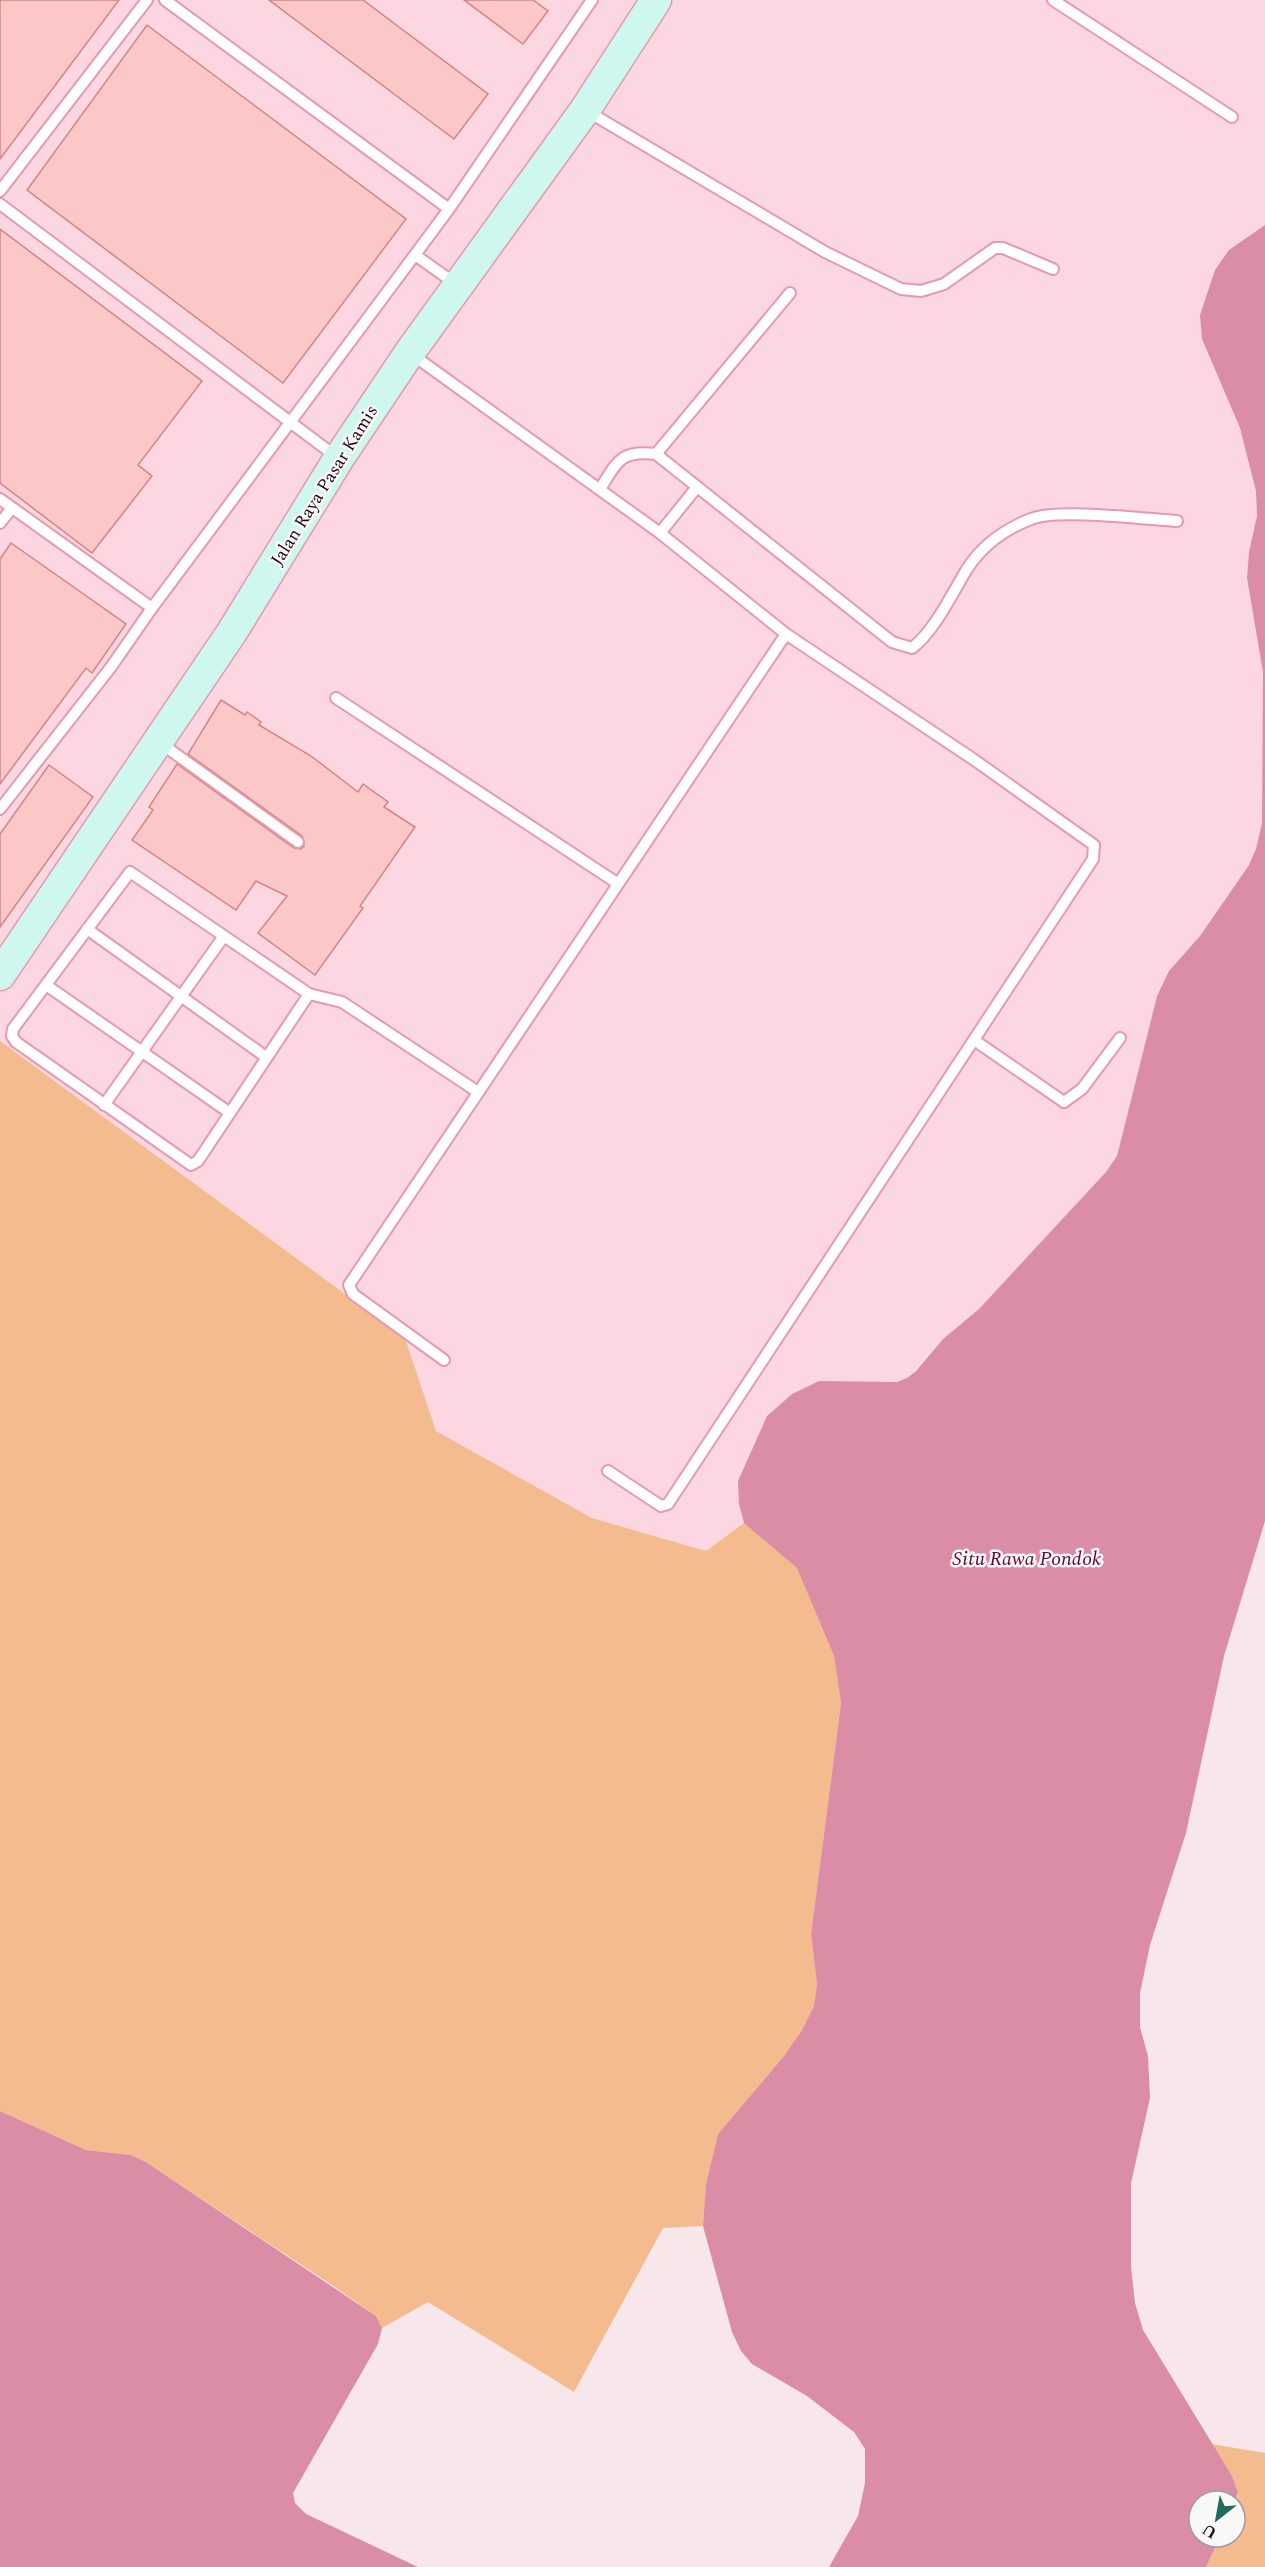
<svg xmlns="http://www.w3.org/2000/svg" width="1265" height="2567" font-family="Spectral,serif">
  <rect width="100%" height="100%" fill="#f7e6ea"/>
  <!-- built -->
  <path fill="#fcd7e1" d="M0 0H1265V225L1229 251 1202 339 1240 428 1256 491 1257 516 1249 552 1247 578 1263 672 1262 823 1256 849 1249 865 1200 936 1169 971 1157 996 1117 1156 1106 1172 979 1309 943 1339 907 1378 897 1382 819 1381 792 1394 767 1416 738 1481 739 1504 744 1523 706 1551 592 1518 436 1431 405 1338 0 1041Z"/>
  <!-- green -->
  <path fill="#f3bb8e" d="M0 1041 405 1338 436 1431 592 1518 706 1551 744 1523 797 1567 834 1656 841 1702 811 1934 817 1984 814 2006 802 2030 784 2056 718 2134 706 2184 703 2226 663 2228 574 2392 428 2302 382 2328 376 2316 335 2287 146 2162 131 2155 86 2150 0 2111Z
    M1211 2444 1265 2453V2567H1206L1220 2537H1235L1238 2492 1232 2476Z"/>
  <!-- water -->
  <path fill="#da8da4" d="M1265 225V1521L1224 1656 1186 1833 1150 1945 1140 1993V2027L1148 2056 1150 2098 1131 2183V2267L1135 2303 1143 2330 1232 2476 1238 2492 1235 2503V2501H1199V2537H1220L1206 2567H829L858 2516 865 2483V2449L854 2432 807 2396 752 2364 741 2351 732 2332 703 2226 706 2184 718 2134 784 2056 802 2030 814 2006 817 1984 811 1934 841 1703 834 1656 797 1568 744 1523 739 1504 738 1481 767 1416 792 1394 819 1381 897 1382 907 1378 916 1371 943 1339 979 1309 1106 1172 1117 1156 1157 996 1169 971 1200 936 1249 865 1256 849 1262 823 1263 672 1247 578 1249 552 1257 516 1256 491 1240 428 1202 339 1200 315 1215 270 1229 250Z
    M0 2111 86 2150 131 2155 146 2162 376 2316 382 2328 378 2344 293 2493 295 2503 306 2514 418 2567H0Z"/>
  <!-- building -->
  <path fill="#fcc8c7" stroke="#d38483" stroke-width="1.5" d="M0 0H119L0 159Z
    M269 0H363L488 94 454 139Z
    M464 0H533L548 11 523 44Z
    M147 25 406 219 283 383 27 190Z
    M0 229 202 381 138 465 152 476 92 553 0 483Z
    M11 543 126 624 92 673 86 668 0 784V559Z
    M221 700 245 715 247 712 261 722 259 725 311 756 358 792 363 784 388 802 384 807 415 827 360 906 363 908 315 975 258 933 287 896 256 881 236 910 132 840 153 810 149 807 177 764 294 848 301 849 304 846 302 836 188 754Z
    M49 765 93 797 0 927V834Z"/>
  <g fill="none" stroke-linecap="round" stroke-linejoin="round">
    <!-- service casing -->
    <g stroke="#e799b0" stroke-width="14">
      <path id="service" d="M165 0 449 209
        M1053 0 1232 117
        M587 111 825 252 901 289 921 291 944 284 995 248H1003L1053 269
        M0 191 147 0
        M0 204 338 458
        M415 255 456 284
        M410 353 660 533 786 634 973 759 1094 845 1093 859 668 1504 661 1506 608 1471
        M656 454 790 293
        M600 489C618 461 620 450 656 454L892 642 912 648C934 632 953 592 967 569 982 546 1005 529 1031 519 1057 508 1145 519 1177 521
        M0 499 152 608
        M0 523 12 508
        M660 533 697 487
        M336 698 617 883
        M159 742 298 842
        M0 809 111 667 152 608 449 209 592 0
        M87 929 266 1057
        M46 985 230 1113
        M309 994 198 1161 191 1165 16 1042 12 1036 13 1029 130 872 309 994 342 1002 478 1092
        M974 1040 1064 1102 1082 1089 1120 1038
        M104 1105 224 936
        M444 1360 353 1294 349 1285 786 634"/>
    </g>
    <!-- secondary casing -->
    <g stroke="#e799b0" stroke-width="33">
      <path id="secondary" d="M0 975 232 632 339 458 410 352 585 110 656 0"/>
    </g>
    <!-- service -->
    <use href="#service" stroke="#fff" stroke-width="10"/>
    <!-- secondary -->
    <use href="#secondary" stroke="#cef7f0" stroke-width="30"/>
  </g>
  <g text-anchor="middle" stroke-width="5" stroke-linejoin="round" paint-order="stroke">
    <!-- street labels -->
    <g font-size="18" fill="#230711" stroke="#f8f8f8">
      <text transform="translate(324 485) rotate(-58)" y="6">Jalan Raya Pasar Kamis</text>
    </g>
    <!-- water labels -->
    <g font-size="20" font-style="italic" fill="#650733" stroke="#f8f8f8">
      <text x="1027" y="1565">Situ Rawa Pondok</text>
    </g>
  </g>
  <!-- north arrow -->
  <g transform="translate(1217 2519) rotate(211)"><circle r="28" fill="#f8f8f8" stroke="#a3989c" stroke-width="1.5"/>
  <path d="M0-4.5L10 22L0 15L-10 22Z" fill="#246b5f"/>
  <text y="-9" font-size="16" font-weight="bold" text-anchor="middle" fill="#230711">U</text>
  </g>
</svg>
